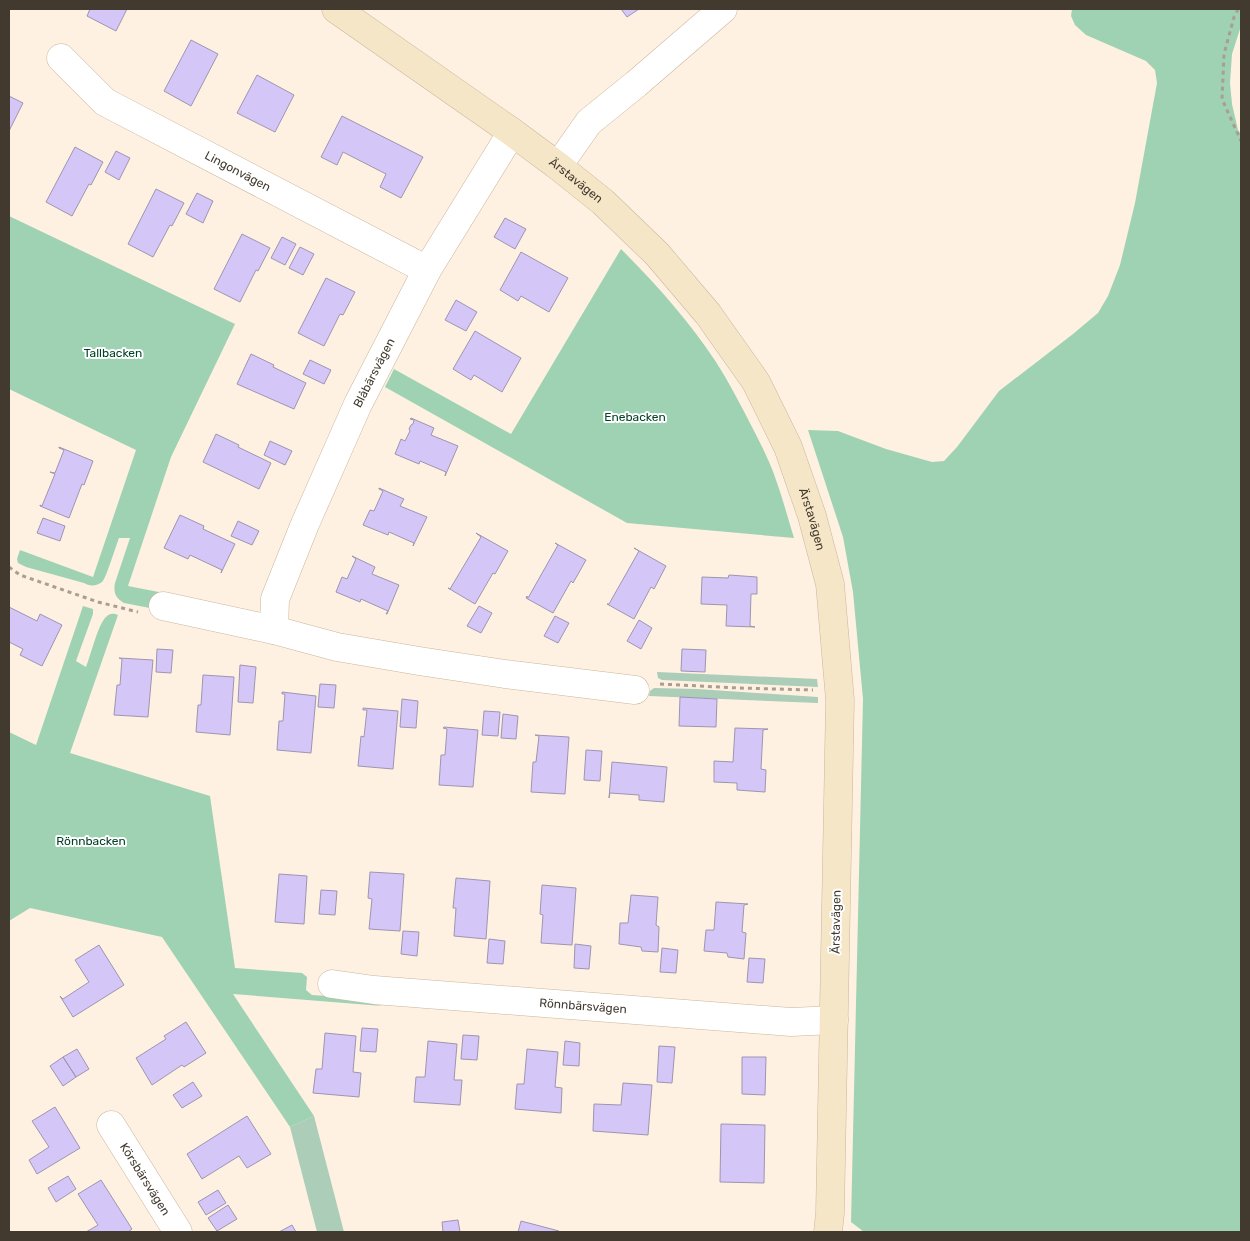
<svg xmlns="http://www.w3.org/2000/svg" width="1250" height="1241" font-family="Rubik,sans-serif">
  <rect width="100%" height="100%" fill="#fef1e1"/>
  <!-- green -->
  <path fill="#accdb8" d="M657 672 817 679 818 687 662 680 658 678Z
    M654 688 697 689 818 697V703L649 696 650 691Z
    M314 1116 344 1232H317L290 1127Z"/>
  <!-- forest -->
  <path fill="#9fd2b3" d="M1072 9H1241V26L1232 54 1230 83 1232 104 1238 130 1241 134V1232H864L851 1222 863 699 853 592 843 537 808 430 838 431 886 449 932 462 944 461 957 447 999 391 1073 334 1098 313 1108 296 1120 265 1135 203 1157 83 1155 70 1146 61 1086 35 1075 25 1071 16Z
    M9 216 235 324 171 457 128 586 164 593 160 610 124 603C116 598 113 593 115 583L130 538H119C116 546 107 575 103 581 98 586 90 587 84 583L26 567 18 563 17 559 20 550 93 577 136 450 9 389Z
    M621 249C656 284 689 321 716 362 729 382 740 404 751 425 760 443 770 461 776 480 783 499 788 519 794 538L627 523 385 387 394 369 511 434Z
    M83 606 93 609V614L76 661 86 667C91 655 98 624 106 617 110 613 113 613 118 615L70 753 210 796 235 968 302 973 307 977 306 990 312 995 341 997 382 1006 233 994 314 1116 290 1127 162 937 30 908 9 921V732L36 745Z"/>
  <!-- building -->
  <path fill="#d5c6f8" stroke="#9d95b1" d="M90 9H127L116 31 87 16Z
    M621 9H639L627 17Z
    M191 40 218 54 191 106 164 91Z
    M257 75 294 95 275 132 237 113Z
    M9 96 23 103 9 131Z
    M342 116 423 157 401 198 380 187 386 174 343 152 337 165 321 157Z
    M75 147 103 162 91 185 89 184 72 216 46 202Z
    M116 151 130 158 119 180 105 172Z
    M156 189 184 203 172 226 170 225 153 257 128 244Z
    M197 193 213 201 203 223 186 214Z
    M505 218 526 229 515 249 494 237Z
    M242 234 270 248 258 271 256 270 240 302 214 289Z
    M282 237 296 244 285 265 271 258Z
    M300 247 314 254 303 275 289 268Z
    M521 252 568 278 549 312 521 296 518 301 500 290Z
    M326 278 355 292 343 315 340 314 324 346 298 333Z
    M456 300 477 312 466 331 445 320Z
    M475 331 521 358 502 392 474 375 471 380 453 369Z
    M251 354 274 365 273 367 306 383 294 409 237 384Z
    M310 360 331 370 324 384 303 374Z
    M411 418 434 428 431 435 458 446 445 476 446 472 420 461 419 464 395 454 401 439 405 441 410 431 409 429 411 425 413 424 414 420 410 419Z
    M216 434 239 445 238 447 271 463 259 489 203 462Z
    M270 441 292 451 285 465 264 455Z
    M59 447 93 461 84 485 82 484 69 518 40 506V505L42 506 55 474 50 472 55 473 64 450 59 448Z
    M379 488 404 499 400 506 427 517 413 546 414 543 389 532 388 535 363 525 370 510 374 511 383 491 379 489Z
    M180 515 204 526 203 529 235 544 221 573 222 570 190 555 188 559 164 548Z
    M43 518 65 526 60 541 37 533Z
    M238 521 259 531 252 545 231 536Z
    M476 533 508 551 495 574 493 573 475 604 448 588 450 589 481 537Z
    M555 543 586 560 573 583 571 581 553 613 526 598 527 596 528 598 558 545Z
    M634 548 666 566 654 589 651 587 634 619 607 604H609L639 551Z
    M352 556 375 567 372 574 399 585 387 614H386L388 611 361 599 360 602 336 592 342 577 347 579 356 559Z
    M729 575 757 577V594H751L750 626 755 627 726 626 727 605 701 604 702 577 728 578Z
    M479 606 492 613 481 633 467 626Z
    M9 607 37 621 40 614 62 625 42 666 20 655 23 649 9 642Z
    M555 616 569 623 558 643 544 636Z
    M639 620 652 628 641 649 627 641Z
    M157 649 173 650 171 673 156 672Z
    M682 649 706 650 705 672 681 671Z
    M119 658 153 660 148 717 114 715 117 685H120L122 659Z
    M240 665 256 667 253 703 238 702Z
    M203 675 234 677 230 735 196 732 198 705H201Z
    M320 684 336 685 334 708 318 707Z
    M282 692 316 696 311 753 277 750 279 721H283L285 694H282Z
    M680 697 717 699 716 727 679 726Z
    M402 699 418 701 416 728 400 727Z
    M363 708 398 711 393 769 358 766 361 736 364 737 367 710H363Z
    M484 711 500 712 498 736 482 735Z
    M503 714 518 716 516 739 501 738Z
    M444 727 478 730 473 787 439 785 441 755H445L447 729 443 728Z
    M735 728 768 729 763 730 761 769 766 770 765 792 737 790V783L714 782V761L733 762Z
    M535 735 569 737 565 794 531 792 533 762H536L539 736Z
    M586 750 602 751 600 781 584 780Z
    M612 762 667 767 664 802 639 800V795L610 793 609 798Z
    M370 872 404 874 400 931 369 929 372 899 368 898Z
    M279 874 307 876 304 924 275 922Z
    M456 878 490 881 486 939 454 936 456 908H453Z
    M542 885 576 888 572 945 541 943 543 915 540 914Z
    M321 890 337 891 335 915 319 914Z
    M631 895 658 897 656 925 659 927 658 952 642 951 641 947 619 944 620 923H628Z
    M716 902 748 904 744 905 742 932 746 933 744 959 728 957 727 953 704 951 706 930H714Z
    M403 931 419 932 417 956 401 954Z
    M489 939 505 941 503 964 487 963Z
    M575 944 591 946 589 969 574 968Z
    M99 945 124 985 73 1017 60 996 63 999 89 982 75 960Z
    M662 948 678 950 676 973 660 972Z
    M749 958 765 959 763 983 747 982Z
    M186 1022 206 1053 184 1067 182 1065 152 1085 136 1058 166 1039 164 1036Z
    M362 1028 378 1029 376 1052 360 1051Z
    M325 1033 356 1036 353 1072 361 1073 359 1097 313 1093 316 1069H322Z
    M463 1035 479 1036 477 1060 461 1059Z
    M428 1041 457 1044 454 1080H462L460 1105 414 1102 416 1077H425Z
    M565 1041 580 1043 579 1066 563 1065Z
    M659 1046 675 1047 672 1083 657 1082Z
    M77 1049 89 1069 76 1077 63 1057Z
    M527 1049 558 1052 555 1087 562 1088 561 1113 515 1109 517 1084H524Z
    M63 1057 76 1077 63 1086 50 1066Z
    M742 1057H766L765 1095 742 1094Z
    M193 1082 202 1096 182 1108 173 1095Z
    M623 1083 652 1085 648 1135 593 1131 594 1104 621 1105Z
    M55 1107 80 1148 37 1174 29 1160 49 1147 32 1121Z
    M247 1116 271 1154 247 1168 239 1156 202 1179 187 1154Z
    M721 1124 765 1125 764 1183 720 1182Z
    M68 1176 76 1189 56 1202 48 1188Z
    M101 1180 132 1229 128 1232H86L98 1225 78 1194Z
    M218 1190 226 1203 206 1215 198 1202Z
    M228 1205 237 1219 217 1231 208 1218Z
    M458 1220 460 1232H443L442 1222Z
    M521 1221 559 1231V1232H518Z
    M292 1225 296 1232H279Z"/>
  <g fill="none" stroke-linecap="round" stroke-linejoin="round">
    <!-- street casing -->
    <g stroke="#cab69c" stroke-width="29">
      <g id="street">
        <path id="s1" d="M61 58 105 102 427 270"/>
        <path d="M558 166 589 122 636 84 723 9"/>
        <path d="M163 606 274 630 337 647 419 661 505 674 635 690"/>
        <path id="s2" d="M274 630 275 599 305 524 358 404 427 270 512 132"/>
        <path id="s3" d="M332 984 374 990 791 1022 834 1020"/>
        <path id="s4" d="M111 1125 178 1232"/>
      </g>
    </g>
    <!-- secondary casing -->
    <g stroke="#cab69c" stroke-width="29">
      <g id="secondary">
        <path id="s5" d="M336 9 512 132 558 166 603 202 657 254 708 314 756 382 788 447 812 516 830 584 840 700 830 1213 828 1232"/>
      </g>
    </g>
    <!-- path -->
    <path stroke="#a99e90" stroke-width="3" stroke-dasharray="4 4" stroke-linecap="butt" d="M1238 9 1235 16 1234 17 1224 54 1222 99 1241 141
      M9 567 20 575 98 602 138 612
      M660 684 739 688 813 690"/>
    <!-- street -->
    <use href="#street" stroke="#fff" stroke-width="28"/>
    <!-- secondary -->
    <use href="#secondary" stroke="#f6e6c8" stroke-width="28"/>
  </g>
  <g text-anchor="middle" stroke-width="4" stroke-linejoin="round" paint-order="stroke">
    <!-- street labels -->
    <g font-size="12" fill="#423a2f" stroke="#fff">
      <text dy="4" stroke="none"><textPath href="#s1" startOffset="212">Lingonvägen</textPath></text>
      <text dy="4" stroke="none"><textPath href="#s5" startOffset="295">Ärstavägen</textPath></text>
      <text dy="4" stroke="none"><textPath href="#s2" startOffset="278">Blåbärsvägen</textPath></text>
      <text dy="4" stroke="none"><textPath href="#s5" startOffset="715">Ärstavägen</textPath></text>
      <text transform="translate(836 922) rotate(-89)" y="4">Ärstavägen</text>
      <text dy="4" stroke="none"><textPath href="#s3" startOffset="252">Rönnbärsvägen</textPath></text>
      <text dy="4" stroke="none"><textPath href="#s4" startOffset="64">Körsbärsvägen</textPath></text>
    </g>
    <!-- park labels -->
    <g font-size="12" fill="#004226" stroke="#fff">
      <text x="113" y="357">Tallbacken</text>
      <text x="635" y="421">Enebacken</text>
      <text x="91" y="845">Rönnbacken</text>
    </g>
  </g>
  <!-- border -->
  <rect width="1250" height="1241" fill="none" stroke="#423a2f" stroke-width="20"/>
</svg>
